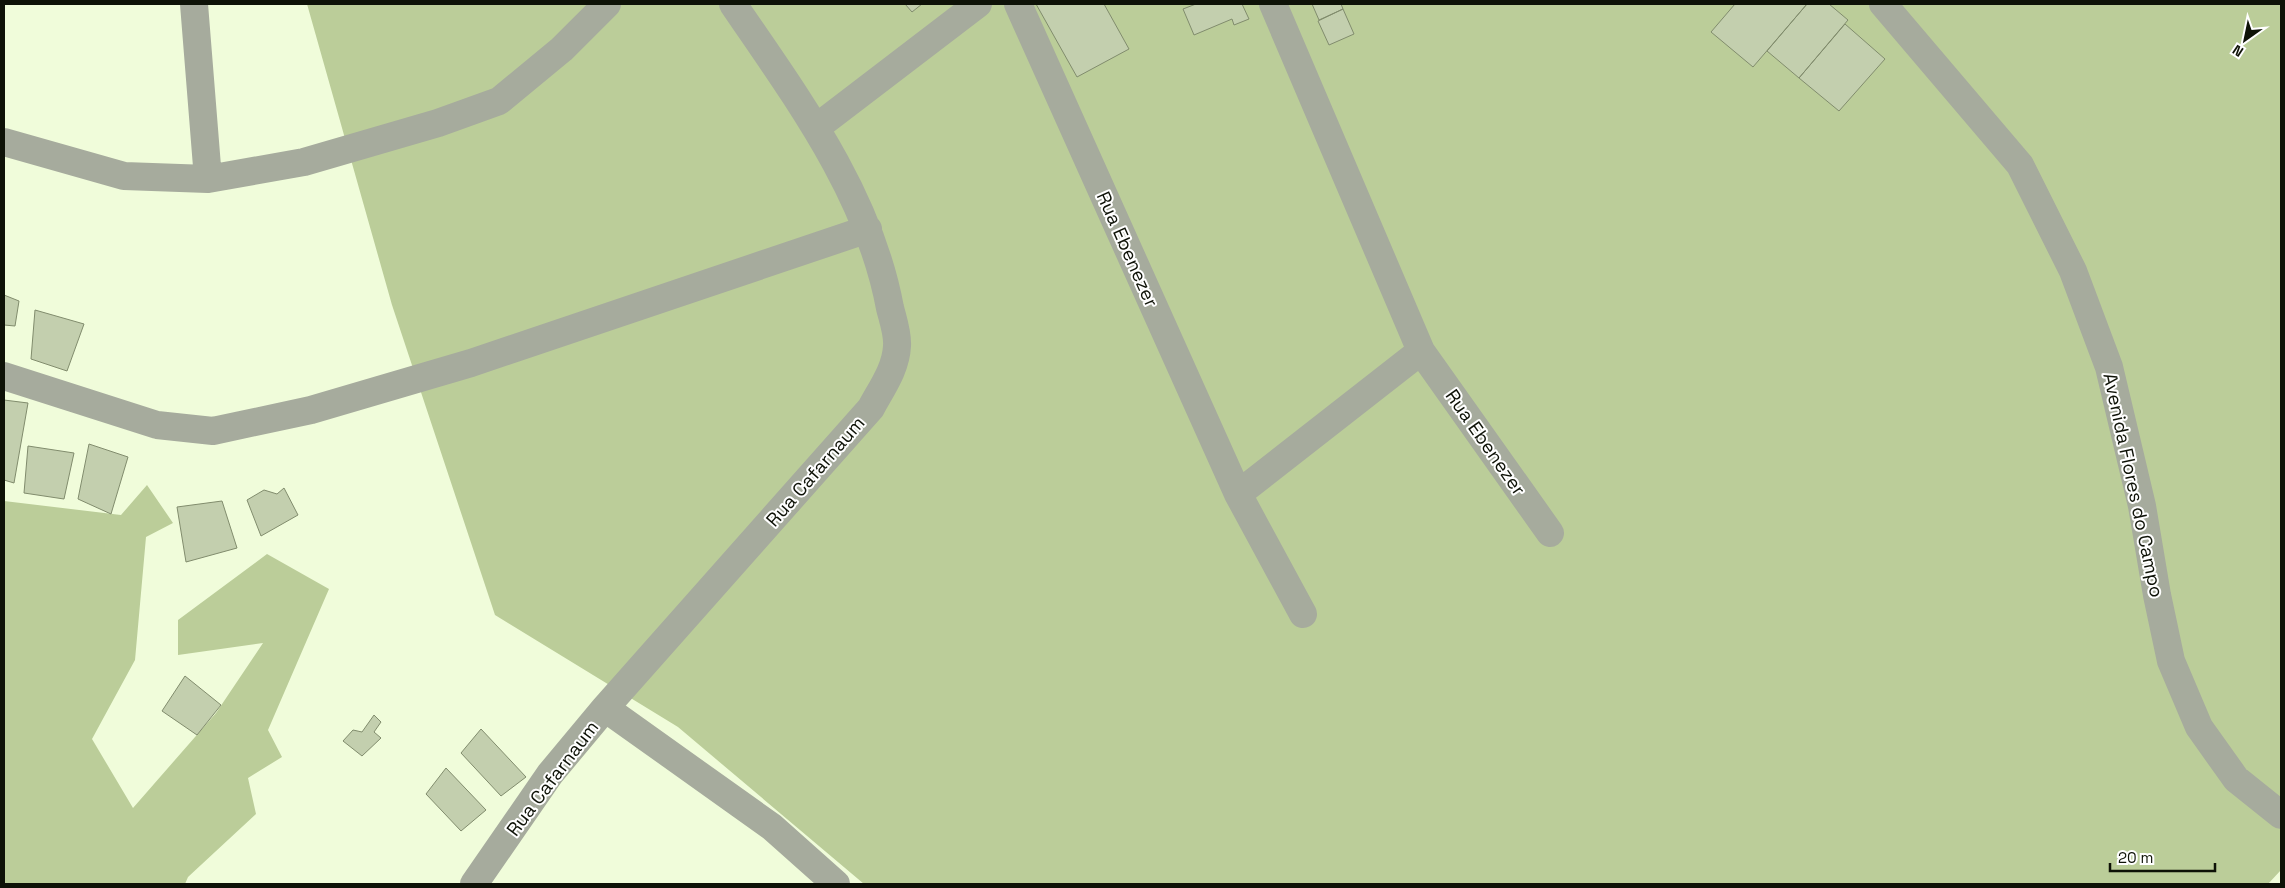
<svg xmlns="http://www.w3.org/2000/svg" width="2285" height="888" font-family="'Space Grotesk',sans-serif">
  <rect width="100%" height="100%" fill="#f0fcda"/>
  <!-- green -->
  <path fill="#bbcd99" d="M307 4H2281V870L2268 884H864L678 727 495 615 392 305Z
    M147 485 173 523 146 537 135 660 92 739 133 808 216 713 263 643 178 655V620L267 554 329 589 268 730 282 757 248 778 256 814 188 877 185 884H4V501L121 515Z"/>
  <!-- building -->
  <path fill="#c3cfae" stroke="#818c6d" d="M905 4H922L912 12Z
    M1036 4H1104L1129 49 1077 77Z
    M1196 4H1242L1249 19 1234 25 1232 19 1194 35 1183 9Z
    M1312 4H1341L1343 9 1319 20Z
    M1735 4H1807L1753 67 1711 32Z
    M1807 4H1829L1848 20 1799 78 1767 51Z
    M1343 9 1354 34 1329 45 1318 21Z
    M1845 24 1885 59 1839 111 1799 78Z
    M4 295 19 301 15 326 4 325Z
    M35 310 84 324 67 371 31 359Z
    M4 400 28 403 14 483 4 480Z
    M89 444 128 457 111 514 78 499Z
    M28 446 74 453 64 499 24 493Z
    M284 488 298 515 261 536 247 500 264 490 277 494Z
    M222 501 237 548 186 562 177 507Z
    M185 676 221 705 197 735 162 711Z
    M374 715 381 722 374 732 381 738 362 756 343 741 353 730 362 732Z
    M481 729 526 777 501 796 461 753Z
    M446 768 486 810 461 831 426 794Z"/>
  <g fill="none" stroke-linecap="round" stroke-linejoin="round">
    <!-- minor -->
    <path stroke="#a6ab9d" stroke-width="28" d="M194 4 208 179
      M1018 4 1238 494 1303 614
      M1273 4 1421 351 1550 533
      M1883 4 2020 165 2073 271 2109 367 2142 506 2157 595 2171 661 2199 727 2236 779 2281 815
      M817 127 978 4
      M4 142 124 176 208 179 304 162 438 123 499 101 562 49 607 4
      M4 376 157 425 213 431 311 410 471 363 868 229
      M1238 494 1421 351
      M605 708 772 827 836 884
      M474 884 550 774 605 708 871 408C881 389 896 369 897 346 898 334 893 320 890 308 869 194 797 98 733 4"/>
  </g>
  <g text-anchor="middle" stroke-width="4" stroke-linejoin="round" paint-order="stroke">
    <!-- street labels -->
    <g font-size="19" fill="#0e1207" stroke="#fff">
      <text transform="translate(1128 249) rotate(66)" y="7">Rua Ebenezer</text>
      <text transform="translate(1486 442) rotate(55)" y="7">Rua Ebenezer</text>
      <text transform="translate(815 471) rotate(-49)" y="7">Rua Cafarnaum</text>
      <text transform="translate(2134 485) rotate(78)" y="7">Avenida Flores do Campo</text>
      <text transform="translate(552 778) rotate(-53)" y="7">Rua Cafarnaum</text>
    </g>
  </g>
  <!-- border -->
  <rect width="2285" height="888" fill="none" stroke="#0e1207" stroke-width="10"/>
  <!-- north arrow -->
  <g transform="translate(2245 40) rotate(213)" stroke="#ffffff" stroke-width="4" paint-order="stroke">
  <path d="M0-4L9 19L0 12L-9 19Z" fill="#0e1207"/>
  <text y="-8" font-size="14" font-weight="bold" text-anchor="middle" fill="#0e1207">N</text>
  </g>
  <!-- scale -->
  <path d="M2110 863v8h105v-8" fill="none" stroke="#0e1207" stroke-width="2.5"/>
  <text x="2118" y="863" font-size="15" fill="#0e1207" stroke="#ffffff" stroke-width="4" paint-order="stroke">20 m</text>
</svg>
